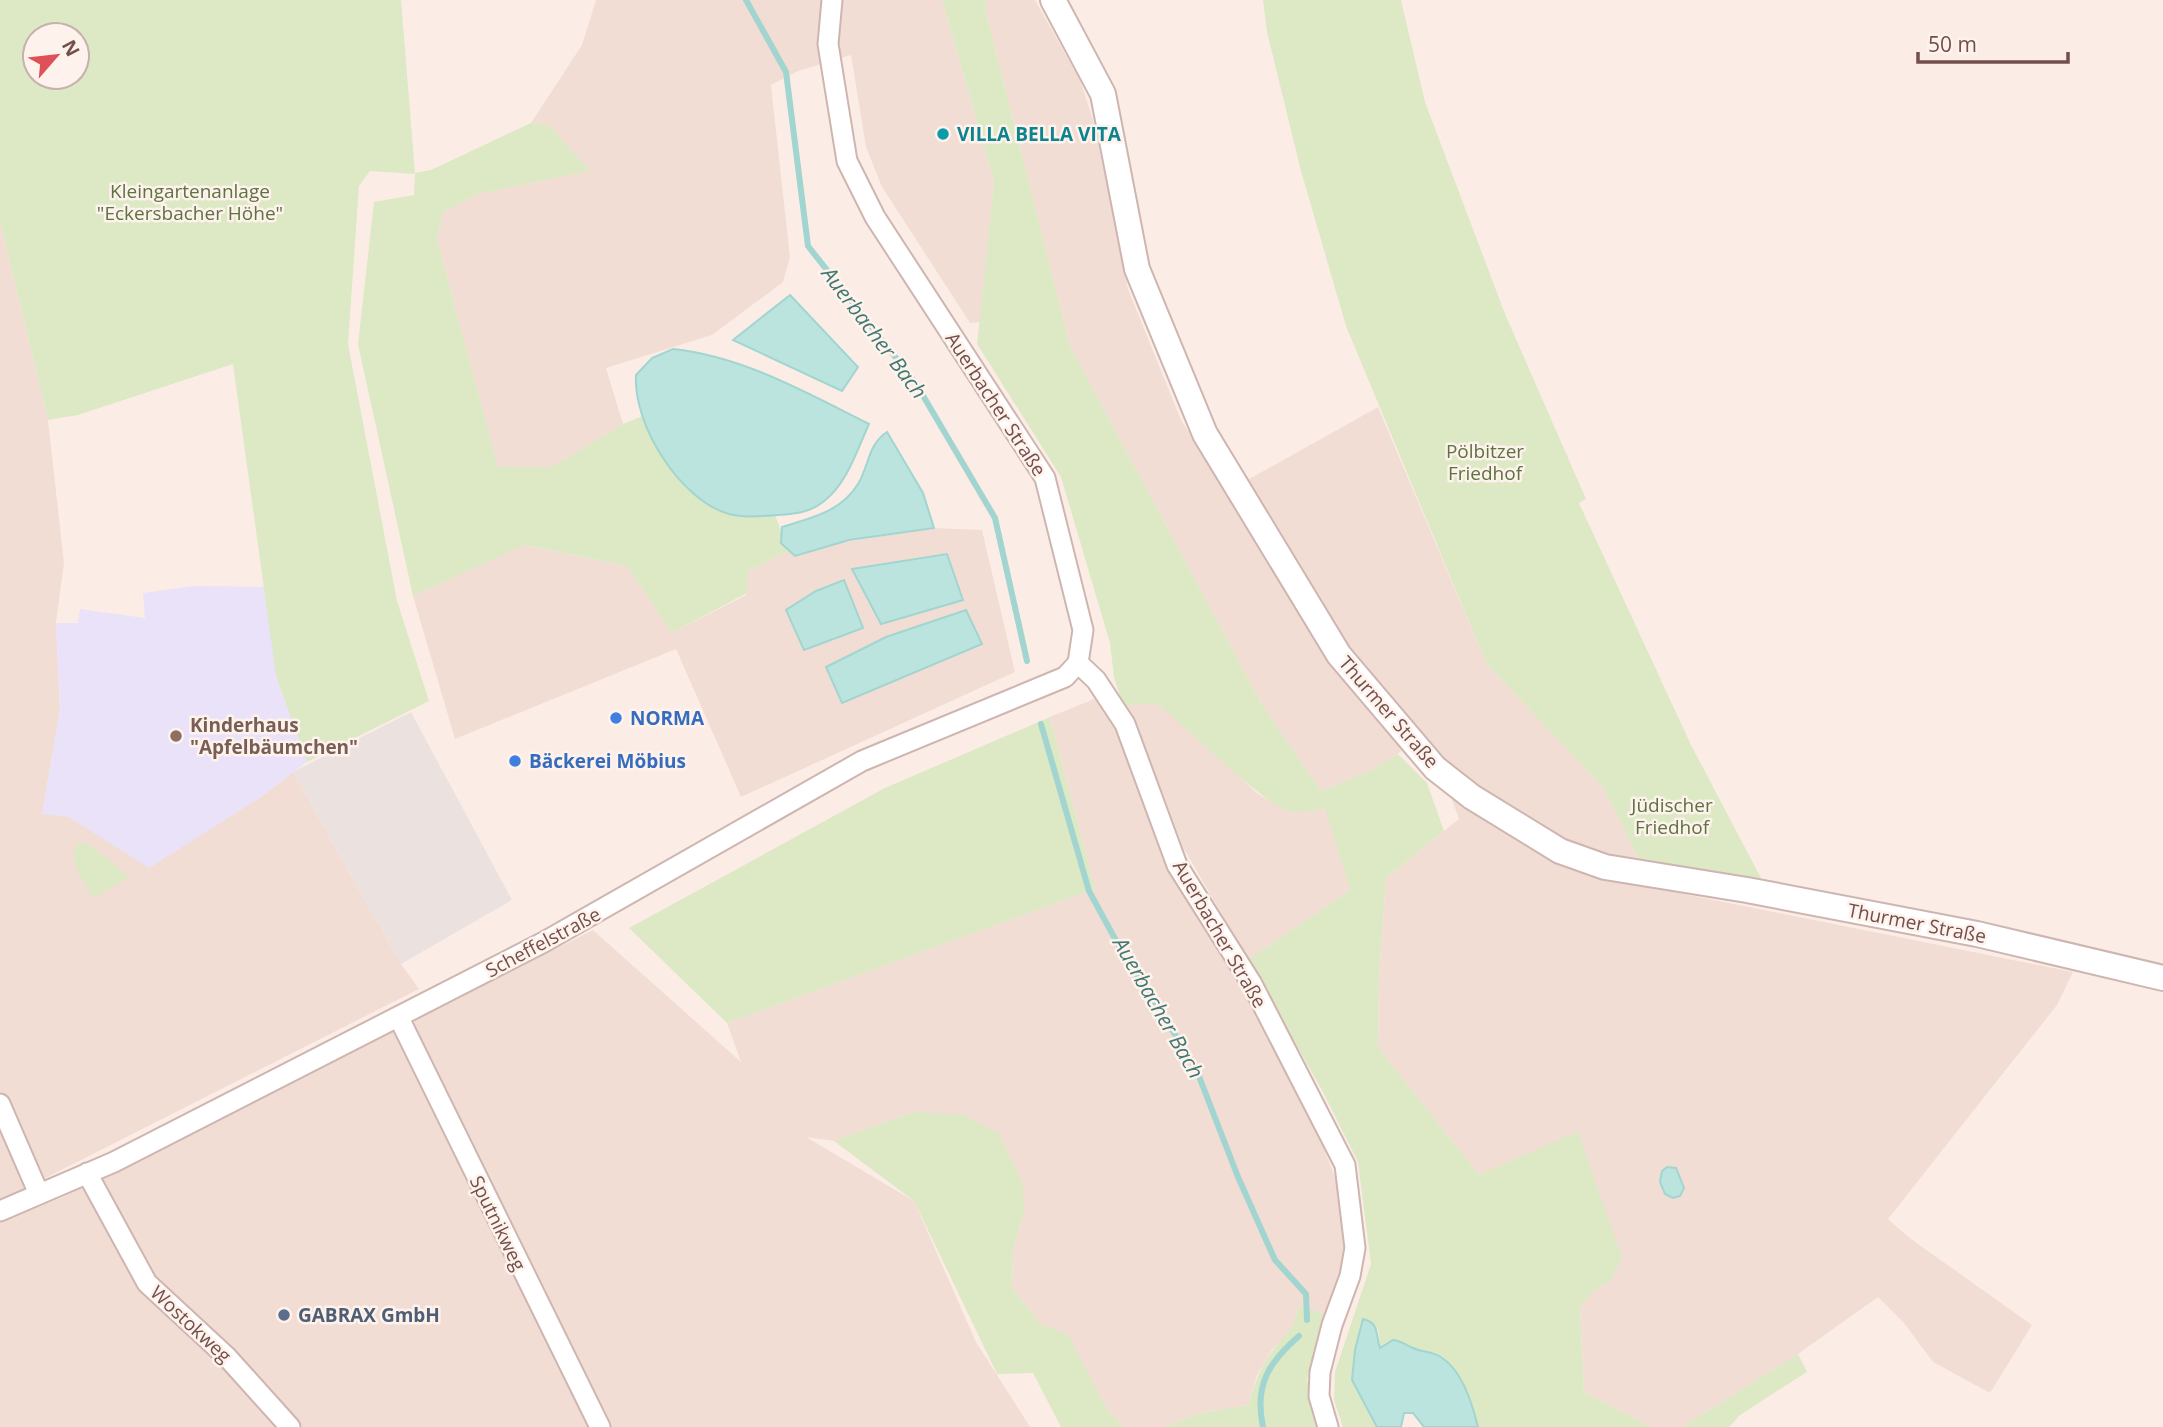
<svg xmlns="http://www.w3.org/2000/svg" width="2163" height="1427" font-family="'Open Sans',sans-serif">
  <rect width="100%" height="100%" fill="#fbede6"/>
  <!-- residential -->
  <path fill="#f2ddd5" d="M596 0H942L994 181 980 322 970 323 882 187 866 147 851 55 798 71 771 85 790 257 783 282 712 335 606 368 623 424 552 467 498 468 437 239 443 212 478 194 589 171 549 125 531 123 582 45Z
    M987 0H1035L1080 80 1094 123 1128 289 1181 420 1226 492 1378 407 1486 663 1604 789 1640 862 1634 884 2073 972 2057 1005 1888 1219 1911 1239 2032 1325 1990 1393 1933 1362 1904 1323 1878 1297 1798 1354 1682 1427H1651L1584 1392 1580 1307 1592 1293 1612 1279 1592 1176 1578 1132 1479 1175 1378 1047 1379 978 1386 878 1459 819 1436 756 1416 736 1398 754 1372 770 1321 791 1263 706 1070 346 985 8Z
    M0 221 48 420 64 563 56 623 60 710 42 814 258 799 293 772 401 964 419 989 0 1201Z
    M934 528 982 530 1015 672 741 797 676 649 455 739 413 596 523 545 627 566 672 633 746 595 748 571 789 551Z
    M1104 695 1112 708 1167 863 1249 1001 1316 1129 1337 1182 1349 1238 1341 1270 1324 1314 1299 1306 1294 1327 1272 1350 1257 1375 1248 1405 1196 1414 1164 1427H1124L1109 1412 1068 1336 1041 1324 1012 1288 1013 1250 1024 1212 912 1112 834 1141 806 1137 914 1201 976 1342 1030 1427H0V1222L63 1197 593 930 741 1062 727 1023 1095 889 1050 717Z
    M1144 701 1156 703 1185 725 1258 794 1290 812 1326 808 1350 890 1248 960 1183 847 1151 762 1123 706Z"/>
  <!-- industrial -->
  <path fill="#ebe2e0" d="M411 712 512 900 401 964 293 772Z"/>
  <!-- education -->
  <path fill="#eae2f8" d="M194 586 269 587 276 676 307 762 258 799 149 868 69 817 42 814 60 708 56 623H78L80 609 145 618 143 593Z"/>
  <!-- green -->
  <path fill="#dde8c5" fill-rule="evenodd" d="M0 0H401L415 173 431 170 531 123 549 125 590 171 478 194 443 212 437 239 498 467H552L623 424 643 416 662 457 757 517 775 515 789 551 748 571 747 593 672 633 627 566 524 545 413 596 358 344 374 202 414 195 415 174 370 171 359 186 348 344 397 601 429 701 307 762 276 676 233 364 78 415 48 420 0 221ZM35 35H77V77H35Z
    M942 0H987L985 8 1070 346 1263 706 1321 791 1372 770 1398 754 1427 783 1444 831 1386 878 1379 978 1378 1047 1479 1175 1578 1131 1622 1258 1612 1279 1592 1293 1580 1307 1584 1392 1651 1427H1478C1473 1405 1464 1371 1443 1360 1433 1354 1422 1353 1412 1348 1405 1345 1402 1341 1393 1340L1380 1349 1378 1329 1359 1334 1352 1380 1377 1427H1343L1334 1400 1335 1372 1371 1264 1358 1162 1323 1092 1248 960 1350 890 1325 808C1315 810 1303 813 1292 812 1268 810 1183 723 1156 703L1123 706 1114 677 1110 643 1061 477 977 344 994 181Z
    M1263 0H1401L1425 102 1505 314 1586 499 1579 503 1691 745 1762 880 1640 862 1604 789 1486 663 1346 326 1301 171 1267 32Z
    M1050 717 1095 889 727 1023 629 928 885 788Z
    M79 842 89 844 129 877 93 898 77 870 73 853Z
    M912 1112 965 1115 999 1134 1023 1184 1024 1212 1013 1250 1012 1288 1041 1324 1068 1335 1109 1412 1124 1427H1061L1033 1373 997 1374 914 1201 834 1141Z
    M1299 1305 1324 1314 1307 1380 1318 1427H1164L1196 1414 1248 1405C1254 1386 1259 1369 1271 1353 1286 1331 1293 1334 1299 1305Z
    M1798 1354 1807 1372 1740 1415 1729 1427H1682Z"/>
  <!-- water -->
  <path fill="#bbe4df" stroke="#a2d5cf" stroke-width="2" d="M790 295 858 367 842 391 733 340Z
    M673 349C742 356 807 393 869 424 857 450 847 484 823 502 809 513 794 514 778 515 762 516 744 518 729 514 680 500 633 425 636 375L652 358Z
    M887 432 923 493 934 528 849 540 795 556 781 543 782 527C811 518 841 512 858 484 869 466 868 444 887 432Z
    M947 554 963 600 881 624 852 569Z
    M844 580 863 628 804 650 786 610 816 591Z
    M966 610 982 644 842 703 826 667 886 637Z
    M1667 1167 1676 1168 1684 1188 1680 1196 1673 1198 1665 1194 1660 1182 1662 1171Z
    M1363 1319C1380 1323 1375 1334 1380 1348L1393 1340C1402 1341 1405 1345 1413 1348 1421 1352 1431 1351 1439 1356 1462 1369 1472 1403 1478 1427H1424L1413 1413H1404L1401 1427H1377L1352 1380 1355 1350Z"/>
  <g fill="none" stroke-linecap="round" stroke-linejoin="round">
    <!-- stream -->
    <path stroke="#a2d5cf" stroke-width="6" d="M746 0 786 72 808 246 915 382 995 518 1027 661
      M1041 724 1089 891 1120 948 1195 1066 1238 1177 1275 1260 1306 1294 1307 1320
      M1263 1427C1254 1385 1269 1362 1299 1336"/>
    <!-- minor casing -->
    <g stroke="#ceb5b0" stroke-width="23">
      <path id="minor" d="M1078 663 1096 680 1125 724 1177 865 1252 984 1345 1165 1355 1248 1350 1276 1332 1325 1320 1372 1319 1396 1328 1427
        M399 1018 600 1427
        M0 1104 39 1194
        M87 1173 147 1283 227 1357 290 1427
        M0 1211 114 1162 544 942 862 761 1065 677 1078 663 1083 630 1045 478 875 217 847 161 828 44 832 0"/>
    </g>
    <!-- tertiary casing -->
    <g stroke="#ceb5b0" stroke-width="28">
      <path id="tertiary" d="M1053 0 1103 94 1137 269 1205 434 1339 655 1435 768 1472 797 1560 851 1605 867 1747 890 1977 934 2163 978"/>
    </g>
    <!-- minor -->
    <use href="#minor" stroke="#fff" stroke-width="19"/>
    <!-- tertiary -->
    <use href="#tertiary" stroke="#fff" stroke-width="24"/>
  </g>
  <!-- markers -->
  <circle fill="#0f9aa8" stroke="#fef2ec" stroke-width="2.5" cx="943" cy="134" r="7"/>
  <g fill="#3f7fe0" stroke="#fef2ec" stroke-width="2.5">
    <circle cx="616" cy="718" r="7"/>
    <circle cx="515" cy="761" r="7"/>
  </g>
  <circle fill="#8d6e63" stroke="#fef2ec" stroke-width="2.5" cx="176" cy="736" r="7"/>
  <circle fill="#5c6f8a" stroke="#fef2ec" stroke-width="2.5" cx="284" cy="1315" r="7"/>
  <g text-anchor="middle" stroke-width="5" stroke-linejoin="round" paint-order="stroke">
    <!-- culture labels -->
    <g font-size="19" font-weight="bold" fill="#0d838f" stroke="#fef2ec" text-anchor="start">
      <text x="957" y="141">VILLA BELLA VITA</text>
    </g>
    <!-- park labels -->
    <g font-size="19" fill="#5e7341" stroke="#fef2ec">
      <text x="190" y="198">Kleingartenanlage<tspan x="190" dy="22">"Eckersbacher Höhe"</tspan></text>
      <text x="1485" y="458">Pölbitzer<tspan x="1485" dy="22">Friedhof</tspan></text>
      <text x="1672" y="812">Jüdischer<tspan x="1672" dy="22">Friedhof</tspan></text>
    </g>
    <!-- street labels -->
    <g font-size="19" fill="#734f4c" stroke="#fef2ec">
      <text transform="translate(996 404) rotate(57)" y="7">Auerbacher Straße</text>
      <text transform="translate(1389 712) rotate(49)" y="7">Thurmer Straße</text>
      <text transform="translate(1917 923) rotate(11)" y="7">Thurmer Straße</text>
      <text transform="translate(1220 934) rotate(60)" y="7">Auerbacher Straße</text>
      <text transform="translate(543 942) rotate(-28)" y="7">Scheffelstraße</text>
      <text transform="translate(498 1223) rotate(64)" y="7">Sputnikweg</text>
      <text transform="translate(191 1324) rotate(43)" y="7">Wostokweg</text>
    </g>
    <!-- shop labels -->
    <g font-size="19" font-weight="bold" fill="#366cbe" stroke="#fef2ec" text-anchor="start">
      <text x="630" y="725">NORMA</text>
      <text x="529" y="768">Bäckerei Möbius</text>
    </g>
    <!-- education labels -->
    <g font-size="19" font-weight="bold" fill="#785e54" stroke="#fef2ec" text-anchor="start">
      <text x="190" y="732">Kinderhaus<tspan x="190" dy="22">"Apfelbäumchen"</tspan></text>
    </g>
    <!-- service labels -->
    <g font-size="19" font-weight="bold" fill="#4e5e75" stroke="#fef2ec" text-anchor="start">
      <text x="298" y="1322">GABRAX GmbH</text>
    </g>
    <!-- water labels -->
    <g font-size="21" font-style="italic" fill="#407872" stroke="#fef2ec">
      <text transform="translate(874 333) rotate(53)" y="7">Auerbacher Bach</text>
      <text transform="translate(1158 1008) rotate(60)" y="7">Auerbacher Bach</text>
    </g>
  </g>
  <!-- north arrow -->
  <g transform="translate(56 56) rotate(62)"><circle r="33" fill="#fef2ec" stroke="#c6b1ac" stroke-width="2"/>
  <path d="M0-5L12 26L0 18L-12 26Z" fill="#df5159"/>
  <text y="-10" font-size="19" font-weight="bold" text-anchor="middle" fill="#734f4c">N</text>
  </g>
  <!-- scale -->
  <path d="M1918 52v10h150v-10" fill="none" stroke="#734f4c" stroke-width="3.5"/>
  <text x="1928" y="52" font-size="21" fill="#734f4c" stroke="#fef2ec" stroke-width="5" paint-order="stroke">50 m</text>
</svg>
